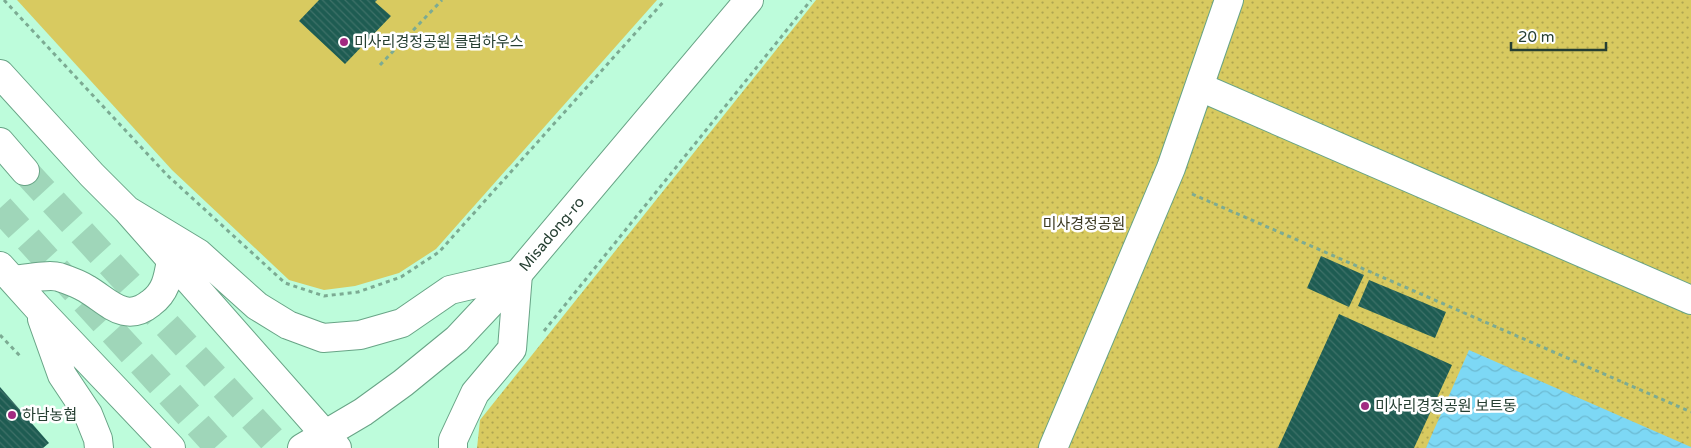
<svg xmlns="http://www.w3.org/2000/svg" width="1691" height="448" font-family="'Varela Round','Noto Sans KR',sans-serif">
  <defs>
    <pattern id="park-dots" width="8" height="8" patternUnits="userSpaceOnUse" patternTransform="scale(1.25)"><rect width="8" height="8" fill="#d8ca60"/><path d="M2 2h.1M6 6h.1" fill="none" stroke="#afa550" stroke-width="1.8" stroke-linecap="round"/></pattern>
    <pattern id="water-waves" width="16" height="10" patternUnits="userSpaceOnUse" patternTransform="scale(1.25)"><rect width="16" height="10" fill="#7dd8f5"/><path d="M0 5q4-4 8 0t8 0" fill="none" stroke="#6cbad2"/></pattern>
    <pattern id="building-back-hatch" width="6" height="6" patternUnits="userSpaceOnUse" patternTransform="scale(1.25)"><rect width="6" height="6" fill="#1e5c52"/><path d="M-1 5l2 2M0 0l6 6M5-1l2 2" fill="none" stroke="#3e7168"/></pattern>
  </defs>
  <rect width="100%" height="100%" fill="#bdfcdb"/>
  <!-- grass -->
  <path fill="#d8ca60" d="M17 0H657L436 249 399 273 355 286 324 290 289 280 172 170Z"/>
  <!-- park -->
  <path fill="url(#park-dots)" d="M816 0H1691V448H477L480 420Z"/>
  <!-- water -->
  <path fill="url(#water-waves)" d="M1469 350 1691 447V448H1426Z"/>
  <!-- building -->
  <path fill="url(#building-back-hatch)" d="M319 0H377L375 2 391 16 345 64 299 21Z
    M1321 256 1364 275 1349 307 1307 288Z
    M1369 280 1446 312 1435 338 1358 306Z
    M1339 314 1452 365 1414 448H1278Z
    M0 387 49 443 43 448H0Z"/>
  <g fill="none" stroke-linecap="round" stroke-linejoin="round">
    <!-- major-tunnel -->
    <path stroke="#9fd6b9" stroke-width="28" stroke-dasharray="28 14" stroke-linecap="butt" d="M25 171 280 448
      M0 208 219 448"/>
    <!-- minor casing -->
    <g stroke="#68a486" stroke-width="30">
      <g id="minor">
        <path d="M1200 87 1691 300"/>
        <path id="s1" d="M324 435 363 412 403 383 457 339 518 274 749 0"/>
        <path d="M1053 448 1171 168 1229 0"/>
      </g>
    </g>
    <!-- major casing -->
    <g stroke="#68a486" stroke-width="30">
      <path id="major" d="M0 74 92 175 127 210 337 448
        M0 142 25 171
        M127 210 198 253 257 306 288 325 323 338 360 335 402 323 450 290 518 274 512 349 475 393 453 440V448
        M0 266 38 308 171 448
        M13 280C24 279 49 274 59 277 68 280 79 284 87 289 109 302 125 324 151 303 166 292 168 278 171 260
        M42 319 62 375 88 414 98 439 99 448
        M302 448 324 435"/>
    </g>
    <!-- path -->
    <path stroke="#7cab93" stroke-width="3" stroke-dasharray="4 4" stroke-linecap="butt" d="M4 0 167 175 285 283 324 296 358 292 401 277 439 252 665 0
      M380 65 442 0
      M1192 194 1691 412
      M544 331 811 0
      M0 335 22 358"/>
    <!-- minor -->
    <use href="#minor" stroke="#fff" stroke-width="28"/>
    <!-- major -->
    <use href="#major" stroke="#fff" stroke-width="28"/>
  </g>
  <!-- markers -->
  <g fill="#a22a81" stroke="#fff" stroke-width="2">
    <circle cx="344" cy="42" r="5"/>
    <circle cx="1365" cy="406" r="5"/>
    <circle cx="12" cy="415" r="5"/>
  </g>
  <g text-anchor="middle" stroke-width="5" stroke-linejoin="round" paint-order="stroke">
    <!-- poi labels -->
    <g font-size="15" fill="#263f32" stroke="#fff" text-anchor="start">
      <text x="354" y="47">미사리경정공원 클럽하우스</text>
      <text x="1375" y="411">미사리경정공원 보트동</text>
      <text x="22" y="420">하남농협</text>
    </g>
    <!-- park labels -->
    <g font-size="15" fill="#3c3921" stroke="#fff">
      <text x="1084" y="229">미사경정공원</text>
    </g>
    <!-- street labels -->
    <g font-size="15" fill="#263f32" stroke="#fff">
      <text dy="5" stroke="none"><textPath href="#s1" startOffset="306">Misadong-ro</textPath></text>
    </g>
  </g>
  <!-- scale -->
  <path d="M1511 42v8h95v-8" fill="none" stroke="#263f32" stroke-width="2.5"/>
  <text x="1518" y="42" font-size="15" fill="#263f32" stroke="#ffffff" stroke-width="4" paint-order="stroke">20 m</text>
</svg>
